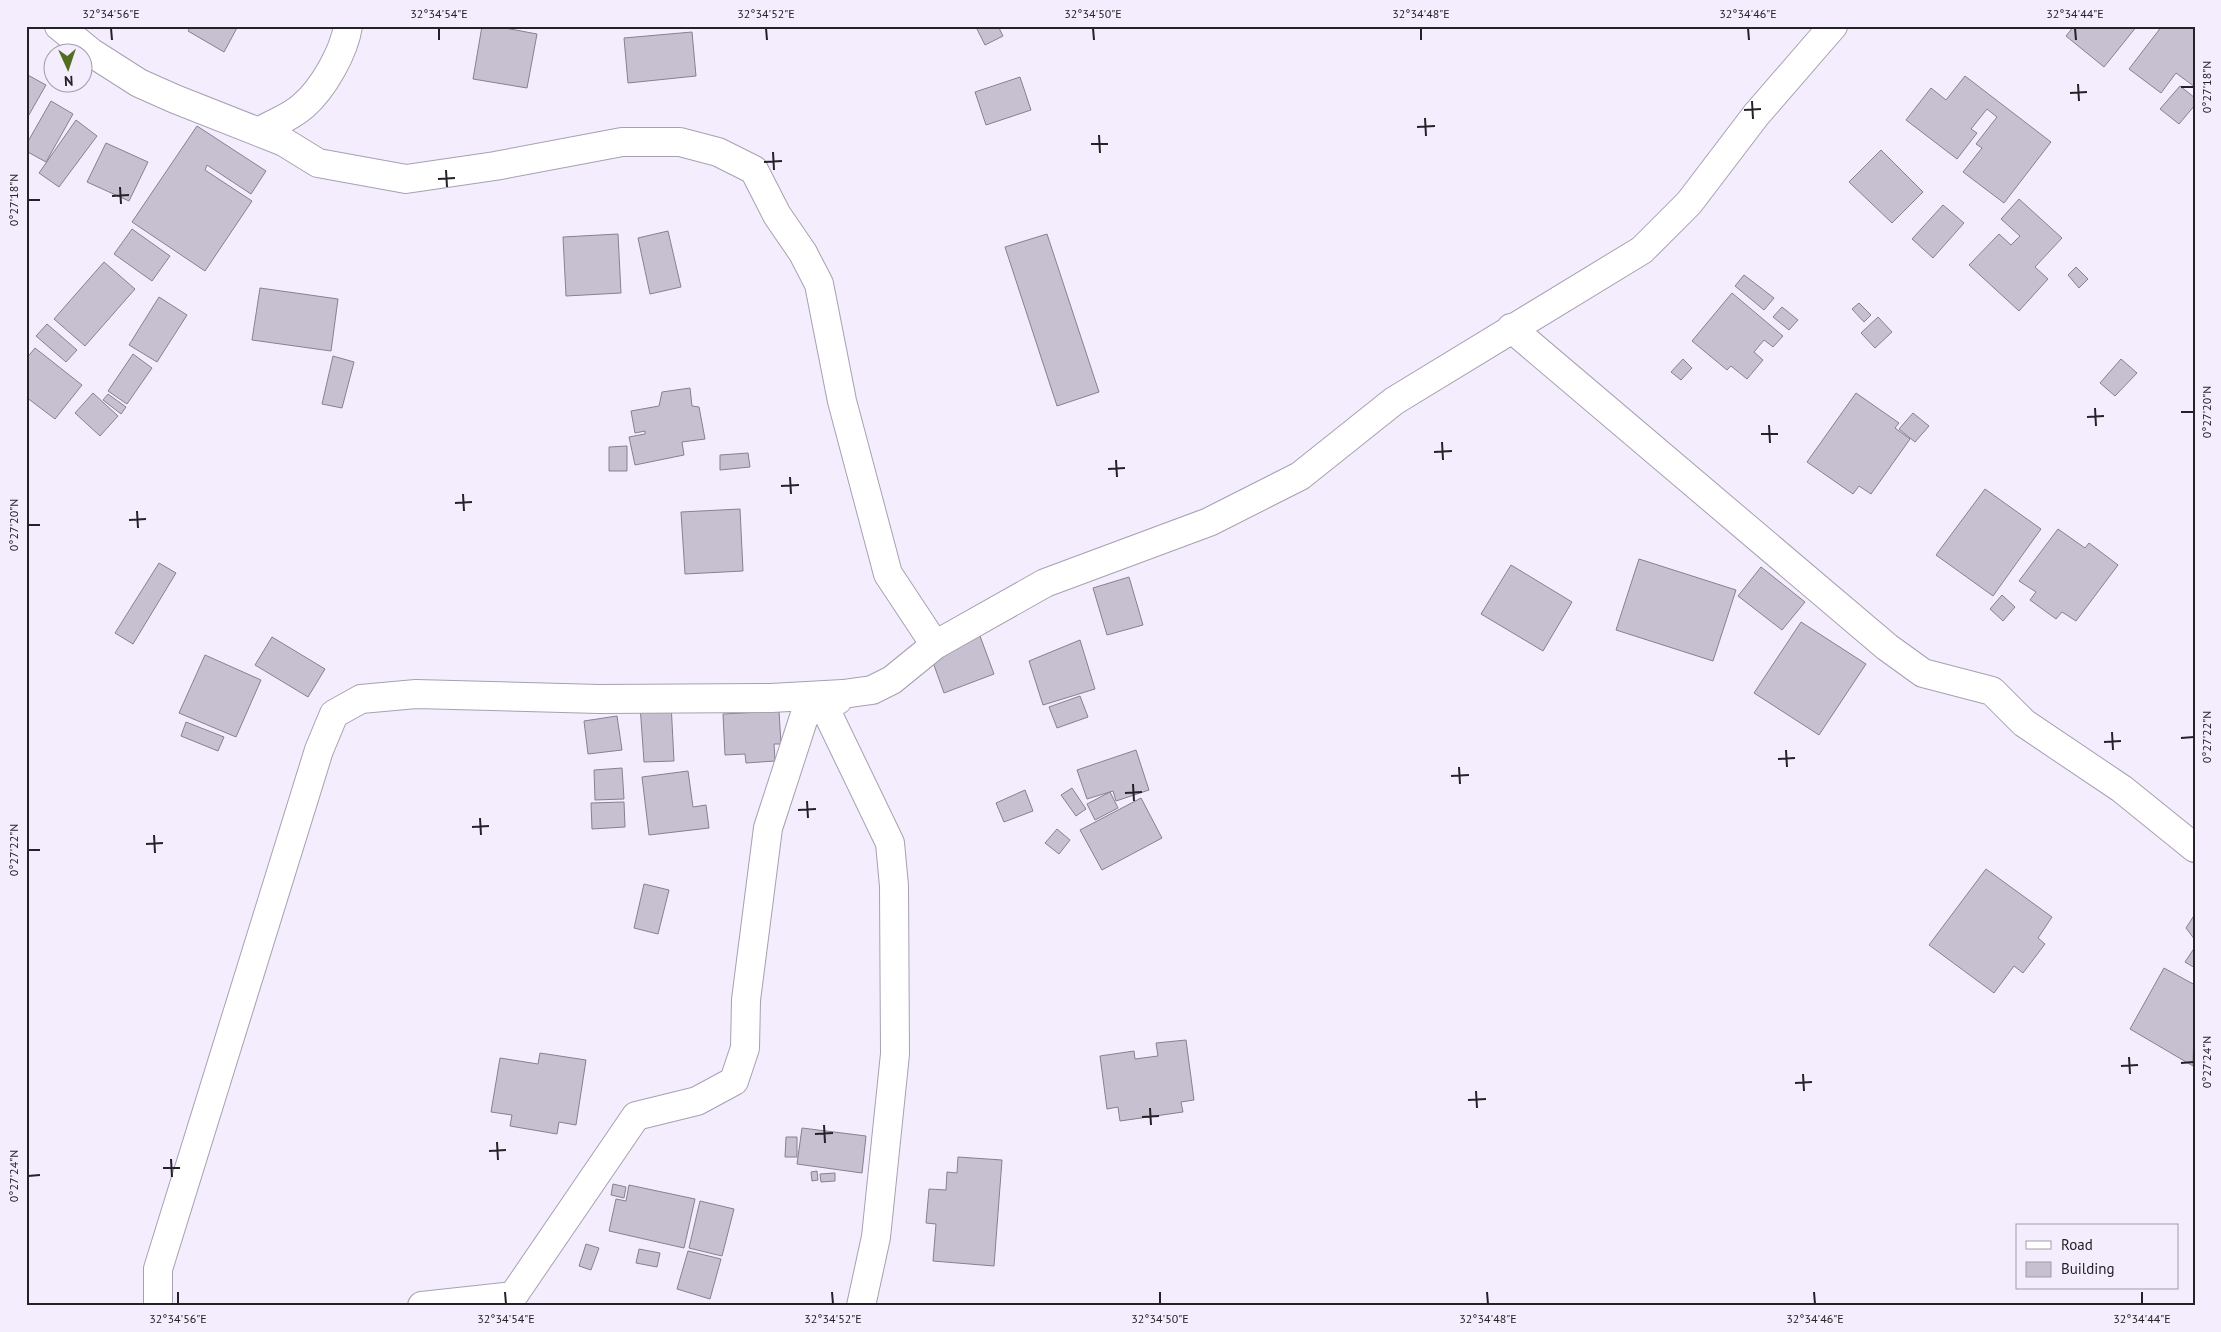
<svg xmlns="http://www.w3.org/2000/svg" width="2221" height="1332" font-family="'PT Sans',sans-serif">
  <rect width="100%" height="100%" fill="#f4edfe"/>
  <!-- building -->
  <path fill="#c7c0d0" stroke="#87808f" d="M191 26H238L224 52 188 31Z
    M482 26H494L537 34 527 88 473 79Z
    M982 26H998L1003 36 985 45 977 29Z
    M2074 26H2137L2104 67 2066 36Z
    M2162 26H2195V87L2176 73 2161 93 2129 69Z
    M692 32 696 76 628 83 624 38Z
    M26 74 46 85 26 120Z
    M1965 76 2051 142 2004 203 1963 172 1982 148 1976 144 1997 117 1987 109 1971 129 1977 133 1957 159 1906 120 1931 88 1946 100Z
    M1020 77 1031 110 986 125 975 92Z
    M2180 86 2195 98V105L2179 124 2160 109Z
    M51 101 73 114 46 162 26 151V145Z
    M76 120 97 136 59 187 39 173Z
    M197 126 266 171 251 194 207 165 205 170 252 201 205 271 132 222Z
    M106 143 148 162 129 201 87 182Z
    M1881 150 1923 192 1892 223 1849 182Z
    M2019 199 2062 238 2035 267 2048 279 2019 311 1969 265 1999 234 2011 245 2020 236 2001 219Z
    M1943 205 1964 223 1933 258 1912 239Z
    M132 229 170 256 152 281 114 254Z
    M668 231 681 287 650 294 638 238Z
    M618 234 621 293 566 296 563 237Z
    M1047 234 1099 392 1057 406 1005 247Z
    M104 262 135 289 85 346 54 319Z
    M2076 267 2088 279 2079 288 2068 275Z
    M1744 275 1774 298 1764 310 1735 286Z
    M260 288 338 299 331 351 252 340Z
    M1732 293 1783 336 1773 347 1764 340 1754 352 1763 360 1747 379 1731 366 1727 370 1692 341Z
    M159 297 187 315 157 362 129 345Z
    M1859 303 1871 315 1864 322 1852 309Z
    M1782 307 1798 320 1789 330 1773 317Z
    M1878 317 1892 332 1875 348 1861 333Z
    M47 324 77 350 66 362 36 336Z
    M35 348 82 385 55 419 26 397V359Z
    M133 354 152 368 127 404 108 391Z
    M333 356 354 362 342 408 322 404Z
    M1683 359 1692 368 1681 380 1671 372Z
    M2121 359 2137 373 2115 396 2100 383Z
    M690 388 692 406 699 407 705 439 682 442 684 455 635 465 629 437 645 434V431L635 433 631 411 659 406 662 392Z
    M93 393 118 416 100 436 75 413Z
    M1856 393 1899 423 1895 428 1910 439 1871 494 1859 486 1853 494 1807 462Z
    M108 394 126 407 121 414 103 400Z
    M1913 413 1929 426 1915 442 1899 429Z
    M627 446V471H609V447Z
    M748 453 750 467 720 470V455Z
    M1985 489 2041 529 1993 596 1936 555Z
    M740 509 743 571 685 574 681 512Z
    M2058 529 2085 548 2089 543 2118 565 2076 621 2062 612 2056 619 2030 600 2036 592 2019 581Z
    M1639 559 1736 590 1713 661 1616 630Z
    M159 563 176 573 133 644 115 633Z
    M1511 565 1572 602 1543 651 1481 614Z
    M1761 567 1805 602 1782 630 1738 596Z
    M1129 577 1143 625 1107 635 1093 588Z
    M2002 595 2015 607 2003 621 1990 609Z
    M1801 622 1866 664 1819 735 1754 693Z
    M980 636 994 674 944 693 930 654Z
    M272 637 325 669 308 697 255 665Z
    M1080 640 1095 689 1043 705 1029 661Z
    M205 655 261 680 236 737 179 713Z
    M1080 696 1088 717 1057 728 1049 707Z
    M671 703 674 761 644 762 640 705Z
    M779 711 781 744H774L775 761 746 763 745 754 725 755 723 714Z
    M617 716 622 750 588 754 584 721Z
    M186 722 224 737 218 751 181 736Z
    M1136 750 1149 790 1116 801 1113 791 1087 799 1077 770Z
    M622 768 624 799 595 800 594 770Z
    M688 771 693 807 706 805 709 828 649 835 642 777Z
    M1072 788 1086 809 1076 816 1061 795Z
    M1025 790 1033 811 1004 822 996 803Z
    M1110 792 1118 808 1095 820 1087 804Z
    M1141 798 1162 838 1102 870 1080 830Z
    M624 802 625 827 592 829 591 803Z
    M1057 829 1070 840 1059 854 1045 843Z
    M1986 869 2052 917 2038 938 2045 944 2023 973 2014 966 1994 993 1929 945Z
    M644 884 669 890 658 934 634 928Z
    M2195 914V940L2186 928Z
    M2195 947V968L2185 962Z
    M2164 968 2195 985 2193 1066 2130 1029Z
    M1186 1040 1194 1100 1181 1102 1183 1112 1120 1121 1118 1107 1107 1109 1100 1056 1134 1051 1135 1059 1158 1056 1156 1043Z
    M540 1053 586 1060 576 1125 559 1122 557 1134 510 1126 512 1115 491 1112 500 1058 538 1064Z
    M802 1128 866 1136 862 1173 797 1164Z
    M786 1137H797V1157H785Z
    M958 1157 1002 1160 994 1266 933 1261 936 1224 926 1223 929 1189 946 1190 947 1172 957 1173Z
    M817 1171 818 1180 812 1181 811 1172Z
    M835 1173V1181L821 1182 820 1174Z
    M613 1184 626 1187 624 1198 611 1195Z
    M629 1185 695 1199 684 1248 609 1231 616 1199 626 1201Z
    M700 1201 734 1209 722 1256 689 1248Z
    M586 1244 599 1248 591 1270 579 1266Z
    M639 1249 660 1253 657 1267 636 1263Z
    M688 1251 721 1259 710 1299 677 1289Z"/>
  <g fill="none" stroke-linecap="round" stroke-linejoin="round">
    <!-- street casing -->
    <g stroke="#a7a0b0" stroke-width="30">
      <path id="street" d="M59 26 92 53 139 83 175 99 284 142 318 163 406 179 495 166 622 142H680L718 152 754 170 777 215 803 253 819 284 842 401 888 574 935 645 1045 583 1209 522 1300 476 1394 401 1642 250 1689 203 1756 115 1833 26
        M260 131C274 123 291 117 303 106 323 89 344 52 348 26
        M1511 328 1887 647 1923 673 1992 691 2024 723 2122 789 2195 848
        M824 706 890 843 894 886 895 1054 876 1237 861 1306
        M158 1306V1269L319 750 334 714 361 699 416 694 599 699 771 698 843 694 872 690 892 680 935 645
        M422 1306 513 1296 636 1116 697 1101 734 1081 745 1048 746 1000 768 828 805 714 838 700"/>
    </g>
    <!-- street -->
    <use href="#street" stroke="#fff" stroke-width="28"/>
  </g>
  <!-- ticks -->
  <path fill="none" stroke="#242127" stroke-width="2" d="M111 28 112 40M439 28V40M766 28 767 40M1093 28 1094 40M1421 28V40M1748 28 1749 40M2075 28 2076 40M2078 84 2079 101M2181 87H2194M2070 93 2087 92M1752 101 1753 119M1744 110 1761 109M1425 118 1426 136M1417 127 1435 126M1099 135 1100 153M1091 144H1108M773 152 774 170M764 162 782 161M446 170 447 187M438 179 455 178M120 187 121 204M112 196 129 195M28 200H40M2095 408 2096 426M2181 412H2194M2087 417 2104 416M1769 425 1770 443M1761 434H1778M1442 442 1443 460M1434 452 1452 451M1116 460 1117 477M1108 469 1125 468M790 477 791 494M781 486 799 485M463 494 464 511M455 503 472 502M137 511 138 528M129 520 146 519M28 525H40M2112 732 2113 750M2181 738 2194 737M2104 742 2121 741M1786 750 1787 767M1778 759 1795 758M1459 767 1460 784M1451 776 1469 775M1133 784 1134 801M1125 793 1142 792M807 801 808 818M798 810 816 809M480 818 481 835M472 827 489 826M154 835 155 853M146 844 163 843M28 850H40M2129 1057 2130 1074M2181 1063 2194 1062M2121 1066 2138 1065M1803 1074 1804 1091M1795 1083 1812 1082M1476 1091 1477 1108M1468 1100 1486 1099M1150 1108 1151 1125M1142 1117 1159 1116M824 1125 825 1143M815 1134 833 1133M497 1142 498 1160M489 1151 506 1150M171 1159 172 1177M163 1168H180M28 1176 40 1175M178 1292V1304M505 1292 506 1304M832 1292 833 1304M1160 1292V1304M1487 1292 1488 1304M1814 1292 1815 1304M2142 1292V1304"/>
  <!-- border -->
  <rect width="2221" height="1332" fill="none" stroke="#f4edfe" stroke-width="55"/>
  <!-- legend -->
  <rect x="2016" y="1224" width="162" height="65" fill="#f4edfe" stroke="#a19ba8"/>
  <rect x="2026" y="1241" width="25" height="8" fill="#ffffff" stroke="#a19ba8"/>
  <text x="2061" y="1250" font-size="15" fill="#242127">Road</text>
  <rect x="2026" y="1262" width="25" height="15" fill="#c7c0d0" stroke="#a19ba8"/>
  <text x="2061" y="1274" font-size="15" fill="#242127">Building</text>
  <!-- north arrow -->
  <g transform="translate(68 68) rotate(177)"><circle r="24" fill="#f4edfe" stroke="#a19ba8"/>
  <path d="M0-4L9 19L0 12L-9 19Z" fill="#536e21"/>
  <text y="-8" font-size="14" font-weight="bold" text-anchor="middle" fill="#242127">N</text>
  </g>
  <rect x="28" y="28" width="2166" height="1276" fill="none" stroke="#242127" stroke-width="2"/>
  <g font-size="12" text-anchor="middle" fill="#242127">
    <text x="111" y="18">32°34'56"E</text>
    <text x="439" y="18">32°34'54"E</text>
    <text x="766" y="18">32°34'52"E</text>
    <text x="1093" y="18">32°34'50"E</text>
    <text x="1421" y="18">32°34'48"E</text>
    <text x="1748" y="18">32°34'46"E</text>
    <text x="2075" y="18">32°34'44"E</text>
    <text transform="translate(2207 87) rotate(-90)" y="4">0°27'18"N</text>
    <text transform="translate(14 200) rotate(-90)" y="4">0°27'18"N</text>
    <text transform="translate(2207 412) rotate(-90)" y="4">0°27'20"N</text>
    <text transform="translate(14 525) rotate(-90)" y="4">0°27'20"N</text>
    <text transform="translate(2207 737) rotate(-90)" y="4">0°27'22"N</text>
    <text transform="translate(14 850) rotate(-90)" y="4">0°27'22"N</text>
    <text transform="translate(2207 1062) rotate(-90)" y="4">0°27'24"N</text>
    <text transform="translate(14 1176) rotate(-90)" y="4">0°27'24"N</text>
    <text x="178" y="1323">32°34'56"E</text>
    <text x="506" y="1323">32°34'54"E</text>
    <text x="833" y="1323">32°34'52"E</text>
    <text x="1160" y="1323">32°34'50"E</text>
    <text x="1488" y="1323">32°34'48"E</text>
    <text x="1815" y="1323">32°34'46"E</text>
    <text x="2142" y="1323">32°34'44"E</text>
  </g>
</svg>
